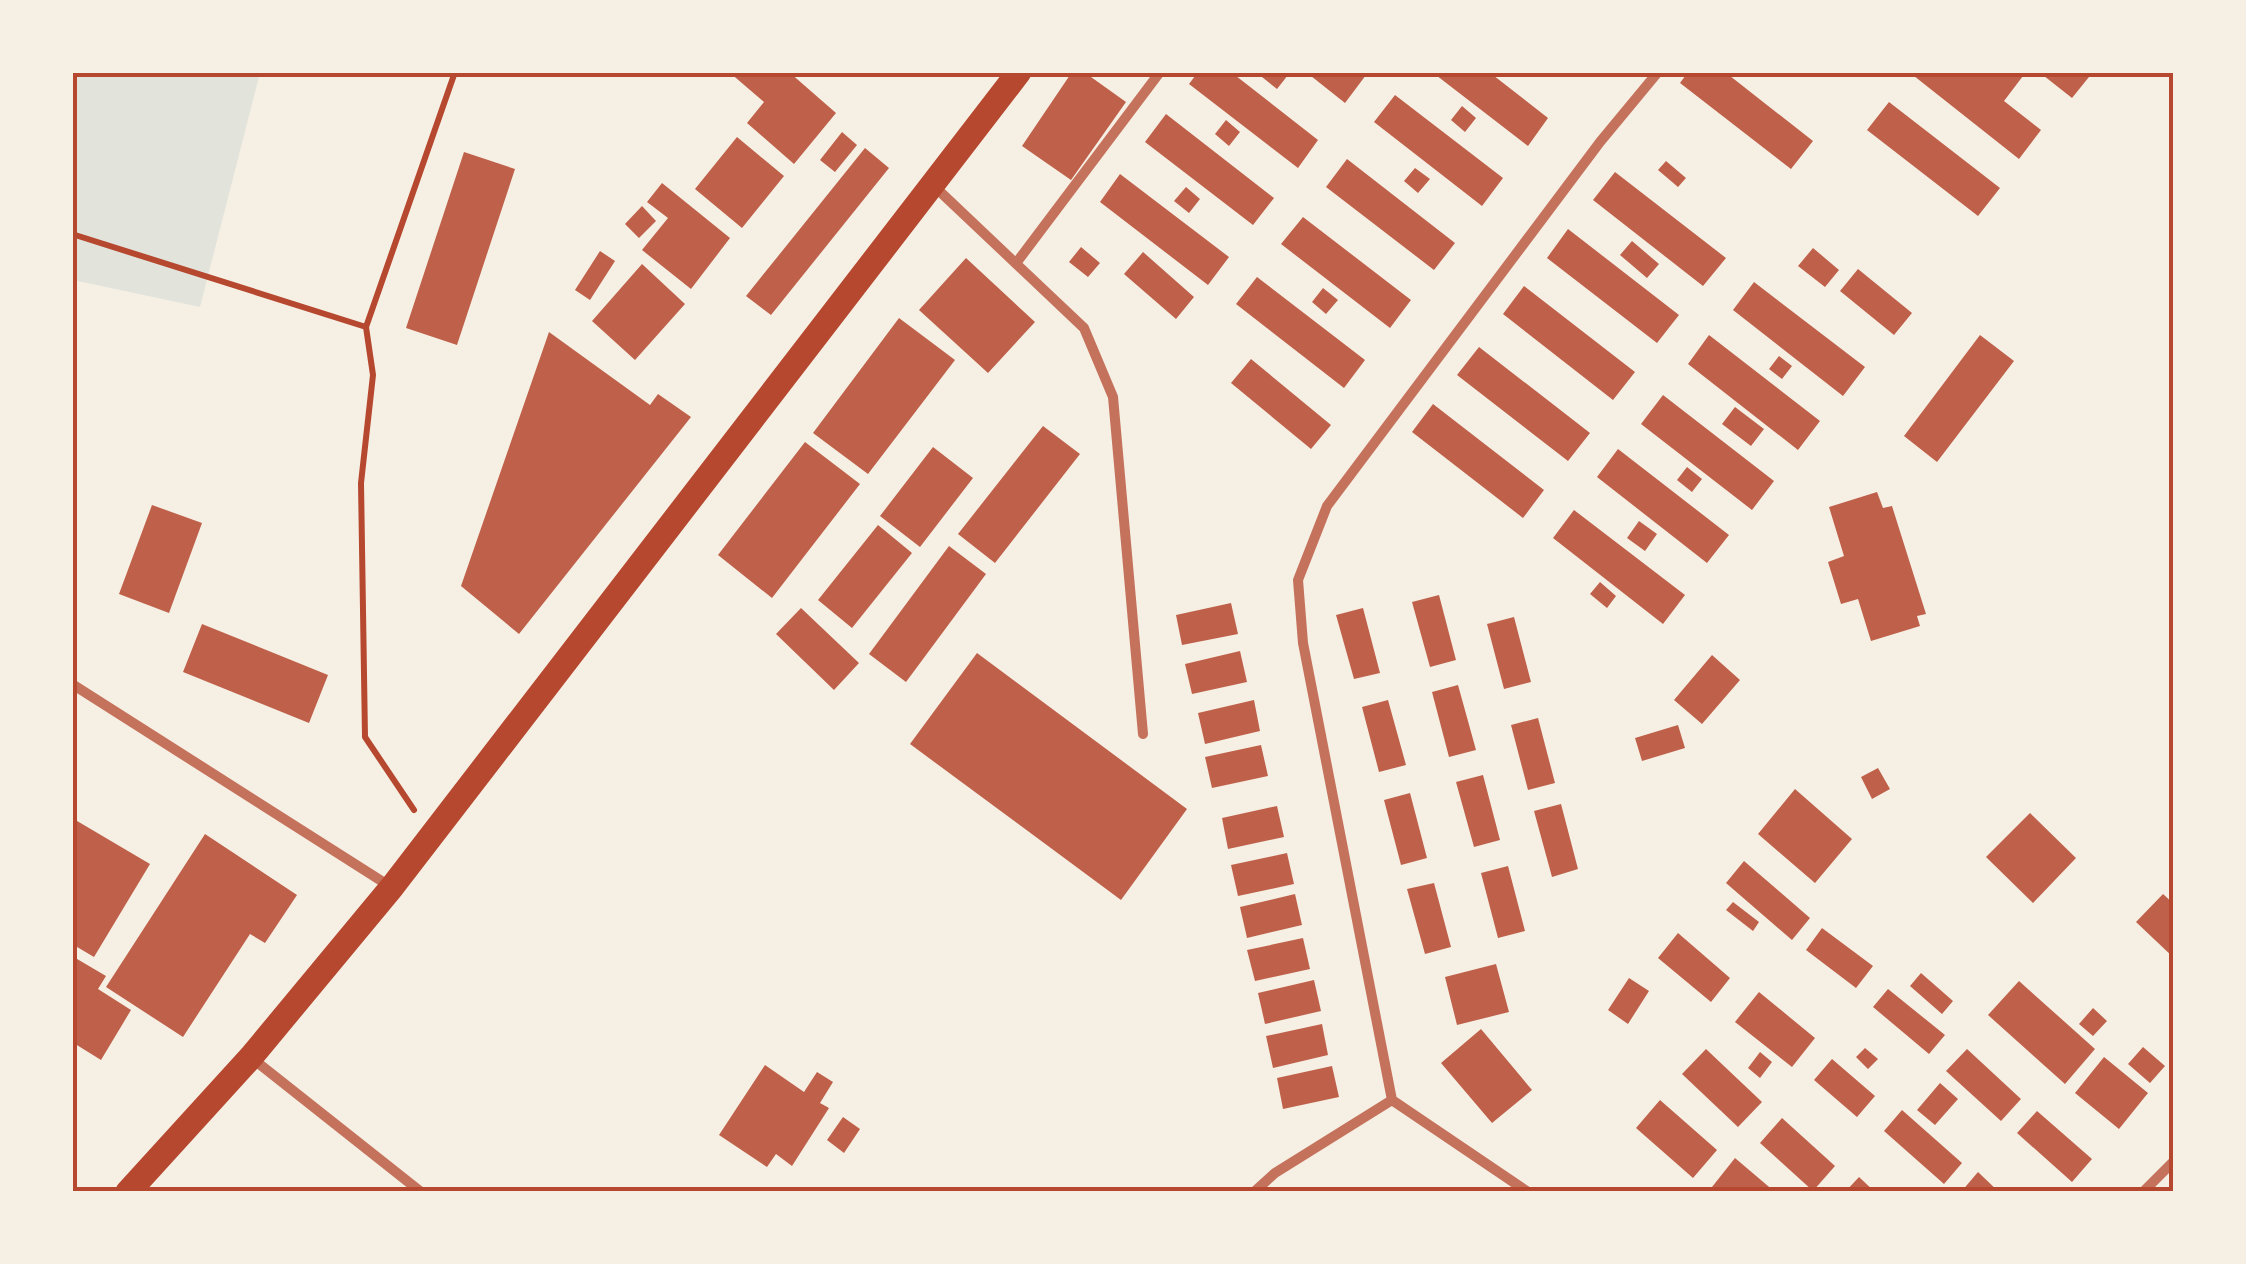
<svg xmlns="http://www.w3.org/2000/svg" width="2246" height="1264" font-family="'Libre Baskerville',serif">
  <rect width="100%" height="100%" fill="#f6efe4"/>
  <!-- green -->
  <path fill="#e2e4dc" d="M73 73H260L200 307 73 280Z"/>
  <!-- building -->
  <path fill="#bf614a" d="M729 72H789L836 113 794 164 747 123 764 102Z
    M1072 72H1084L1126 102 1071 180 1022 146Z
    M1198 72H1231L1318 140 1298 168 1189 84Z
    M1265 72H1285L1288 75 1277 89 1262 77Z
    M1306 72H1363L1366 75 1345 103Z
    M1432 72H1489L1548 118 1528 146Z
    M1688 72H1725L1813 141 1791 169 1680 83Z
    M1909 72H2026L2004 101 2041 130 2019 159Z
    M2039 72H2093L2072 98Z
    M1395 95 1503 178 1482 206 1374 122Z
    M1889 102 2000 188 1978 216 1867 130Z
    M1462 106 1476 118 1465 132 1451 120Z
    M1166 114 1274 198 1253 225 1145 142Z
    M1226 120 1240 132 1229 146 1215 134Z
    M842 132 857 145 835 172 820 160Z
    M737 137 784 176 742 228 695 189Z
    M865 148 889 168 771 315 746 296Z
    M464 152 515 169 457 345 406 328Z
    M1347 159 1455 243 1434 270 1326 187Z
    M1666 161 1686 178 1678 187 1658 170Z
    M1415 168 1430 179 1418 193 1404 181Z
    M1615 172 1726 258 1703 286 1593 200Z
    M1120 174 1229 257 1208 285 1100 202Z
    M662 183 730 238 691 289 642 250 668 218 647 202Z
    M1186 187 1200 199 1189 213 1174 201Z
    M642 206 656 221 639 238 625 224Z
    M1303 217 1411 300 1390 328 1281 244Z
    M1568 229 1679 315 1657 343 1547 258Z
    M1632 241 1659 264 1647 278 1620 255Z
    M1081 247 1100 263 1088 277 1069 262Z
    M1813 248 1839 270 1825 287 1798 266Z
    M600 251 615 261 590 300 575 290Z
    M1143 252 1194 297 1176 319 1124 274Z
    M966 258 1035 322 988 373 919 310Z
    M642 264 685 304 635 360 592 321Z
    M1858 269 1912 313 1894 335 1840 291Z
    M1257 277 1365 360 1344 388 1236 304Z
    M1754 282 1865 367 1843 396 1733 310Z
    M1524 286 1635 372 1613 400 1503 314Z
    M1323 288 1338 300 1326 314 1312 302Z
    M899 318 955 360 868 474 813 433Z
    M549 332 650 405 658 394 691 417 519 634 461 586Z
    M1709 335 1820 421 1798 450 1688 364Z
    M1980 335 2014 361 1937 462 1904 436Z
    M1479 347 1590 433 1568 461 1457 375Z
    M1779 356 1792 366 1782 379 1769 369Z
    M1251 359 1331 425 1311 449 1231 383Z
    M1663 395 1774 481 1752 510 1641 424Z
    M1433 404 1544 490 1523 518 1412 432Z
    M1735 407 1764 429 1751 446 1722 424Z
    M1043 426 1080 454 995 563 958 534Z
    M805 442 860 484 772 598 718 555Z
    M933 447 973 478 920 547 880 516Z
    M1618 449 1729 535 1707 563 1597 477Z
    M1687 467 1702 479 1692 492 1677 480Z
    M1877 492 1883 508 1892 506 1926 614 1917 616 1920 626 1871 641 1858 599 1841 604 1828 562 1844 556 1829 507Z
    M152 505 202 523 169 613 119 594Z
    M1574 510 1685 595 1663 624 1553 538Z
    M1639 521 1657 534 1645 551 1627 538Z
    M878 525 912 553 852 628 818 600Z
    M949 546 986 574 906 682 869 654Z
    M1600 582 1616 596 1607 608 1590 594Z
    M1439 595 1456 660 1430 667 1412 602Z
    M1231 603 1238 634 1182 645 1176 615Z
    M801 608 859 663 834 690 776 634Z
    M1363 608 1380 673 1354 679 1336 615Z
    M1514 617 1531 682 1504 689 1487 624Z
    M202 624 328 675 309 723 183 672Z
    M1240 651 1247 682 1192 694 1185 664Z
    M977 653 1187 809 1121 900 910 744Z
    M1712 655 1740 680 1702 724 1674 700Z
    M1458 685 1476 750 1449 757 1432 692Z
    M1254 700 1260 731 1205 744 1198 713Z
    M1388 700 1406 765 1379 772 1362 707Z
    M1538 718 1555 783 1528 790 1511 725Z
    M1678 725 1685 748 1642 761 1635 738Z
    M1261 745 1268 776 1212 788 1205 757Z
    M1878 768 1890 789 1872 799 1861 777Z
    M1483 775 1500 840 1474 847 1456 782Z
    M1795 789 1852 839 1815 883 1758 834Z
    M1410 793 1427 858 1401 865 1384 800Z
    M1561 804 1578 869 1552 877 1534 811Z
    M1277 806 1284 837 1228 849 1222 818Z
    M2030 813 2076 858 2033 903 1986 857Z
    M72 818 150 864 94 957 72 944Z
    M205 834 297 895 265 943 250 934 183 1037 106 987Z
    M1287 853 1294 884 1238 896 1231 865Z
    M1744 861 1810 918 1792 940 1726 883Z
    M1508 866 1525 931 1498 938 1481 873Z
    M1434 883 1451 947 1425 954 1407 889Z
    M1295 894 1302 925 1247 938 1240 907Z
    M2163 894 2174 904V958L2136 922Z
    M1733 902 1759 922 1753 931 1726 910Z
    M1822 928 1873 966 1856 988 1806 950Z
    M1678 933 1730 978 1711 1002 1658 958Z
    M1303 938 1310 969 1255 981 1247 950Z
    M72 956 106 976 98 989 131 1010 101 1060 72 1042Z
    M1496 964 1509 1012 1457 1025 1445 977Z
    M1921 973 1953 1001 1942 1014 1910 986Z
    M1629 978 1649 991 1628 1024 1608 1010Z
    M1314 980 1321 1011 1265 1024 1258 993Z
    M2019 981 2095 1049 2065 1084 1988 1015Z
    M1888 989 1945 1035 1929 1054 1873 1007Z
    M1759 992 1815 1038 1792 1067 1735 1022Z
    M2093 1008 2107 1021 2093 1036 2079 1024Z
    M1322 1024 1328 1055 1273 1068 1266 1036Z
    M1481 1029 1532 1090 1492 1123 1441 1063Z
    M2143 1047 2165 1066 2150 1083 2128 1064Z
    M1865 1048 1878 1059 1868 1069 1856 1057Z
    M1706 1049 1762 1102 1738 1127 1682 1074Z
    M1967 1049 2021 1099 2001 1121 1946 1071Z
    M1760 1052 1772 1062 1760 1078 1748 1068Z
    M2104 1057 2148 1093 2119 1129 2075 1093Z
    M1832 1059 1875 1096 1857 1117 1814 1080Z
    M765 1065 804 1092 817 1072 833 1082 820 1103 829 1108 792 1166 776 1154 767 1167 719 1135Z
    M1332 1066 1339 1097 1283 1109 1277 1078Z
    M1940 1083 1958 1099 1935 1125 1917 1110Z
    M1660 1100 1717 1150 1693 1178 1636 1128Z
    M1902 1110 1962 1163 1944 1184 1884 1131Z
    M2037 1111 2092 1159 2072 1182 2017 1133Z
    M843 1117 860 1129 844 1153 827 1140Z
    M1782 1118 1835 1166 1813 1191 1760 1143Z
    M1735 1158 1775 1192H1717L1712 1187Z
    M1978 1172 1999 1192H1961Z
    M1859 1177 1875 1192H1845Z"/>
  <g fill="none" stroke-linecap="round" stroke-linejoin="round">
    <!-- path -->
    <path stroke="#b5482f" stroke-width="6" d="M72 234 366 327 373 375 361 483 365 737 414 810
      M366 327 455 72"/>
    <!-- minor -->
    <path stroke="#c5725c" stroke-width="10" d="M934 186 1084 328 1113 397 1143 734
      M1017 262 1160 72
      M72 684 391 887
      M253 1059 421 1192
      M1392 1100 1303 643 1298 580 1327 506 1600 142 1658 72
      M1254 1192 1275 1173 1392 1100 1528 1192
      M2143 1192 2174 1161"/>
    <!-- primary -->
    <path stroke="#b5482f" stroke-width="25" d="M128 1192 251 1057 392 887 1019 72"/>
  </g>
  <!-- border -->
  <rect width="2246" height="1264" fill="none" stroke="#f6efe4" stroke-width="150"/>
  <rect x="75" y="75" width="2096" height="1114" fill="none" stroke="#b5482f" stroke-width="4"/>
</svg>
